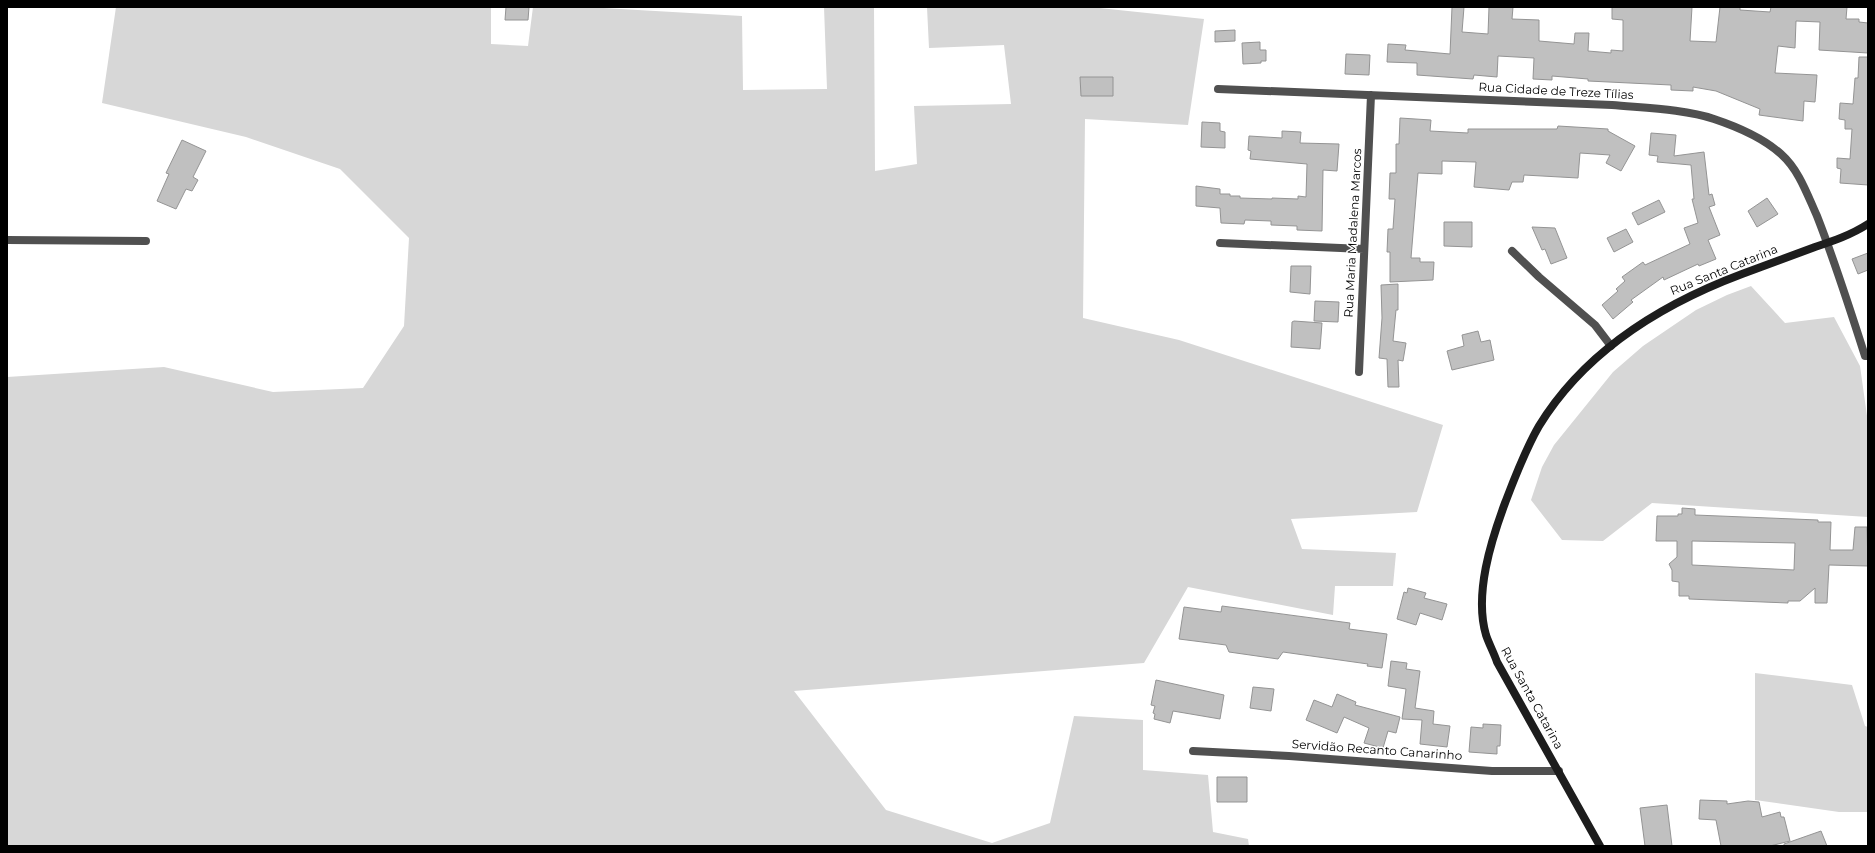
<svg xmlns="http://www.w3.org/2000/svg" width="1875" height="853" font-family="Montserrat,sans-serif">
  <rect width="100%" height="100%" fill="#fff"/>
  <!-- green -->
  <path fill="#d7d7d7" d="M116 7H491V44L528 46 533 7H586L742 16 743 90 827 89 824 7H874L875 171 917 164 914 106 1011 104 1004 45 929 48 927 7H1090L1204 19 1188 125 1085 119 1083 318 1179 340 1443 425 1417 512 1291 519 1302 549 1396 553 1393 586H1335L1333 615 1188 587 1144 663 794 691 886 810 992 843 1050 823 1074 716 1143 720V770L1208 775 1213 832 1248 839 1249 846H7V377L164 367 273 392 363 388 404 326 409 238 340 169 246 137 102 103Z
    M1751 286 1785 323 1834 317 1860 366 1868 423V517L1652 503 1603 541 1562 540 1531 500 1542 467 1554 445 1613 372 1643 346 1696 310 1727 295Z
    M1755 673 1852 685 1865 726 1868 727V812H1839L1755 800Z"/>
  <!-- building -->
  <path fill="#c0c0c0" stroke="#949494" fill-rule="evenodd" d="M506 7H529L528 20H505Z
    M1452 7H1464L1462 32 1488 34 1489 7H1513L1512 19 1539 20V41L1574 44 1575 33H1589L1588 51 1611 53V50L1623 51V20L1612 19V7H1692L1690 41 1716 42 1720 7H1740V10L1770 12 1771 7H1847L1846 19H1859V22L1868 23V53L1819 50 1820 22 1796 21 1795 48 1778 46 1775 73 1817 75 1815 102 1804 101 1803 121 1759 115 1760 109 1716 91 1693 87V91L1671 90V85L1588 81V79L1552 76V80L1533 79 1534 58 1498 56 1497 77 1474 75 1473 79 1417 75V63L1387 62 1388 44 1406 45 1405 50 1450 54Z
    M1235 30V41L1215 42V31Z
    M1260 42V50H1266V61H1261V63L1243 64 1242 43Z
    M1346 54 1370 55 1369 75 1345 74Z
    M1859 57H1868V185L1840 183 1841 169 1837 168V158L1850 159 1852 129H1845V120L1839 119 1840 103 1853 104 1855 78H1858Z
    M1080 77H1113V96H1081Z
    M1400 118 1431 120 1430 131 1468 133V129H1557L1558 126 1608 129V131L1635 146 1621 171 1606 163 1610 155 1580 153 1578 178 1524 175 1523 182H1512L1509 190 1474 187 1476 162 1442 161V174L1418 173 1411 258H1420V262H1434L1433 280 1390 282V252H1387L1388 229H1393L1395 199H1389L1390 173H1396V144H1399Z
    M1202 122 1220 123V131L1225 132V148L1201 147Z
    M1282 131 1301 132 1300 143 1339 144 1337 171 1323 170 1322 231 1297 230V226L1271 225V221L1245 220 1244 224 1221 223 1220 208 1196 206V186L1220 189V194H1230V196H1240V198L1272 199V198L1298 199V196L1306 197 1307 164 1250 159 1251 151 1248 150 1249 136 1282 138Z
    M1651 133 1676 135 1674 156 1704 152 1709 195 1712 194 1715 205 1709 207 1720 235 1708 240 1716 259 1699 266 1698 264 1664 280 1663 277 1631 300 1633 302 1613 319 1602 305 1618 291 1616 289 1625 281 1622 277 1643 262 1645 265 1690 244 1684 228 1698 223 1692 199H1694L1691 165 1657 162 1658 156 1649 155Z
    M182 140 206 151 193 177 198 180 192 191 186 189 176 209 157 201 169 174 166 173Z
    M1767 198 1778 214 1757 227 1748 211Z
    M1659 200 1665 212 1638 225 1632 213Z
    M1444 222H1472V247L1444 246Z
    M1532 227 1555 228 1567 258 1551 264 1545 249 1542 250Z
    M1626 229 1633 242 1614 252 1607 238Z
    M1868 253V270L1858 274 1852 259Z
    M1291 266H1311L1310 294 1290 292Z
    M1398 284V310H1396L1393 341 1406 343 1403 361 1398 360 1399 387H1388L1387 359 1379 358 1382 318 1381 285Z
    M1315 301 1339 302 1338 322 1314 321Z
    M1294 321 1322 323 1320 349 1291 347 1292 322Z
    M1478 331 1481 342 1490 340 1494 360 1452 370 1447 351 1464 346 1462 335Z
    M1682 508 1695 509V515L1818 520V522H1831L1830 550H1853L1855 527H1867L1868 566 1829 565 1827 603H1815V588L1800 601H1788V603L1689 599V596H1679V582L1672 581V570L1669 564 1677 557V541H1656L1657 516H1678V514H1682ZM1692 541 1795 543 1794 570 1692 565Z
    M1408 588 1426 593 1424 598 1447 604 1442 620 1420 613 1416 625 1397 619 1404 592 1407 593Z
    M1222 606 1350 623 1349 629 1387 634 1382 668 1367 666 1368 664 1283 652 1278 659 1229 652 1226 645 1179 639 1184 607 1221 612Z
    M1391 661 1407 663 1406 669 1420 671 1415 708 1434 711 1433 724 1450 726 1447 747 1420 744 1422 720 1402 719 1406 689 1388 686Z
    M1156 680 1224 695 1220 719 1173 711 1170 723 1154 719 1155 714 1153 713 1155 706 1151 705Z
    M1253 687 1274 689 1271 711 1250 708Z
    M1337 694 1356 702 1355 705 1400 717 1396 733 1388 731 1383 748 1364 743 1369 728 1344 717 1337 733 1306 720 1314 700 1332 707Z
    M1483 724 1501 725 1500 746H1497V754L1469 752 1471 727 1483 728Z
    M1217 777H1247V802H1217Z
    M1700 800 1727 801V804L1748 801 1759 802 1762 817 1780 812 1781 817H1784L1790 841 1770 846H1721L1716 820 1699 819Z
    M1667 805 1672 846H1645L1640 808Z
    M1821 831 1827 846H1784V844Z"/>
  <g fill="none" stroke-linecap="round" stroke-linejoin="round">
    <!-- service -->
    <path stroke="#505050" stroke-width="8" d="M1512 251 1539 277 1595 325 1611 346"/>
    <!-- minor -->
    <path stroke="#505050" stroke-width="8" d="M1218 89 1612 105C1643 108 1685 109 1714 119 1738 127 1762 137 1781 154 1799 170 1807 194 1817 216 1835 262 1850 309 1865 356H1868
      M7 240 146 241
      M1220 243 1364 249
      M1359 372 1371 95
      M1193 751 1289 756 1492 771H1559"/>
    <!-- secondary -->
    <path stroke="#1d1d1d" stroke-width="8" d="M1600 846 1497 662C1494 653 1489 644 1486 635 1474 594 1491 541 1505 503 1515 477 1525 450 1539 426 1585 351 1662 304 1742 274 1766 265 1791 256 1815 247 1833 241 1851 235 1868 224"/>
  </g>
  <g text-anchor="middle" stroke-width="3" stroke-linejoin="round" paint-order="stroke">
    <!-- street labels -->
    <g font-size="12" fill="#000" stroke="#fff">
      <text transform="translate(1556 91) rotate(3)" y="4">Rua Cidade de Treze Tílias</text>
      <text transform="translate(1353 233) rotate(-87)" y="4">Rua Maria Madalena Marcos</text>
      <text transform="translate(1724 270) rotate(-22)" y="4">Rua Santa Catarina</text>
      <text transform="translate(1532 698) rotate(61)" y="4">Rua Santa Catarina</text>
      <text transform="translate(1377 750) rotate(4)" y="4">Servidão Recanto Canarinho</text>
    </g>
  </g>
  <!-- border -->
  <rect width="1875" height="853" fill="none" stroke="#000000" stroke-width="16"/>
</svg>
